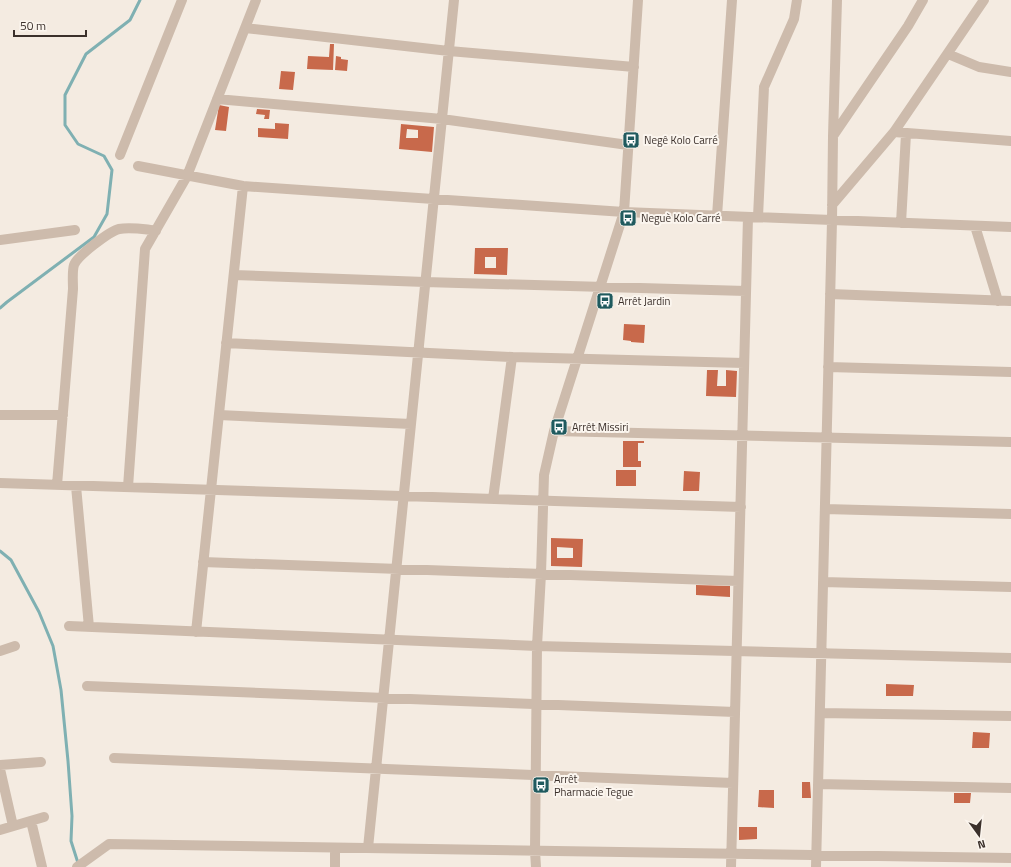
<svg xmlns="http://www.w3.org/2000/svg" width="1011" height="867" font-family="'Titillium Web',sans-serif">
  <rect width="100%" height="100%" fill="#f4ebe1"/>
  <g fill="none" stroke-linecap="round" stroke-linejoin="round">
    <!-- stream -->
    <path stroke="#7fb0b2" stroke-width="3" d="M0 308 7 302 94 237 107 214 112 170 104 156 78 144 65 125V95L86 54 130 20 140 0
      M0 551 11 560 39 612 53 646 61 690 68 761 72 816 71 841 78 863"/>
  </g>
  <!-- building -->
  <path fill="#c8694b" fill-rule="evenodd" d="M330 44H334L333 70 307 69 308 56 329 57Z
    M336 56 341 57V59L348 60 347 71 335 70Z
    M281 71 295 72 293 90 279 89Z
    M219 105 229 107 226 131 215 130Z
    M257 109 270 110 269 119H264L265 115 256 114Z
    M275 123 289 124 288 139 258 137V128L275 129Z
    M401 124 434 127 432 152 399 149ZM407 129 418 130V138H406Z
    M475 248H508L507 275 474 274ZM485 257H496V268H485Z
    M624 324 645 325 644 343 631 342V341L623 340Z
    M707 370H718L717 386H726V370L737 371 736 397 706 396Z
    M623 441H644V443H638V461H641V467H623Z
    M616 470H636V486H616Z
    M684 471 700 472 699 491H683Z
    M551 538 583 539 582 567 551 566ZM557 547 573 548V558H557Z
    M696 585 730 586V597L696 595Z
    M886 684 914 685 913 696H886Z
    M973 732 990 733 989 748H972Z
    M802 782H810L811 798H802Z
    M759 790H774V808L758 807Z
    M954 793H971L970 803H954Z
    M739 827H757V839L739 840Z"/>
  <g fill="none" stroke-linecap="round" stroke-linejoin="round">
    <!-- minor -->
    <path stroke="#cdbbac" stroke-width="10" d="M245 28 449 51 634 67
      M948 54 979 67 1011 72
      M217 99 442 119 628 145
      M894 132 1011 141
      M833 136 908 26 923 0
      M120 155 182 0
      M138 166 243 186 624 212 1011 227
      M832 205 894 132 984 0
      M717 216 732 0
      M758 217 764 87 794 19 797 0
      M901 223 906 134
      M975 226 998 301
      M0 240 75 230
      M234 275 425 282 746 291
      M830 294 1011 301
      M226 343 512 357 744 363
      M828 367 1011 372
      M0 415H63
      M219 415 411 424
      M554 431 1011 442
      M0 483 741 507
      M57 485 73 289C73 282 72 271 74 265 77 256 110 231 119 229 128 227 147 229 156 231
      M76 486 89 627
      M128 487 145 249 187 176 256 0
      M493 499 512 357
      M825 509 1011 514
      M203 562 738 581
      M823 582 1011 587
      M69 626 537 646 1011 658
      M196 632 243 186
      M0 651 15 646
      M87 686 735 712
      M820 713 1011 716
      M114 758 733 783
      M0 765 41 762
      M0 769 13 826
      M818 784 1011 788
      M31 821 42 867
      M0 830 44 817
      M368 848 454 0
      M77 867 109 844 1011 858
      M335 867V848
      M536 867 535 851 537 646 541 574 544 475 554 431 624 212 638 0
      M731 867 748 217
      M816 867 832 221 833 136 837 0"/>
  </g>
  <!-- icons -->
  <defs>
    <g id="bus-square" transform="scale(0.9)"><rect x="-9" y="-9" width="18" height="18" rx="4" fill="#1f5a5e" stroke="#fbf5ee"/><path d="M-5-6H5V4H4V6H2V4H-2V6H-4V4H-5ZM-3.5-4V0h7V-4ZM-3.5 1.2v1.5H-2V1.2ZM2 1.2v1.5H3.5V1.2Z" fill="#fff"/></g>
  </defs>
  <g fill-rule="evenodd">
    <use href="#bus-square" x="631" y="140"/>
    <use href="#bus-square" x="628" y="218"/>
    <use href="#bus-square" x="605" y="301"/>
    <use href="#bus-square" x="559" y="427"/>
    <use href="#bus-square" x="541" y="785"/>
  </g>
  <g text-anchor="middle" stroke-width="4" stroke-linejoin="round" paint-order="stroke">
    <!-- poi labels -->
    <g font-size="11" fill="#3b302b" stroke="#fbf5ee" text-anchor="start">
      <text x="644" y="144">Negê Kolo Carré</text>
      <text x="641" y="222">Neguè Kolo Carré</text>
      <text x="618" y="305">Arrêt Jardin</text>
      <text x="572" y="431">Arrêt Missiri</text>
      <text x="554" y="783">Arrêt<tspan x="554" dy="13">Pharmacie Tegue</tspan></text>
    </g>
  </g>
  <!-- north arrow -->
  <g transform="translate(979 835) rotate(165)" stroke="#fbf5ee" stroke-width="3" paint-order="stroke">
  <path d="M0-3L7 15L0 10L-7 15Z" fill="#3b302b"/>
  <text y="-6" font-size="11" font-weight="bold" text-anchor="middle" fill="#3b302b">N</text>
  </g>
  <!-- scale -->
  <path d="M14 30v6h72v-6" fill="none" stroke="#3b302b" stroke-width="2"/>
  <text x="20" y="30" font-size="12" fill="#3b302b" stroke="#fbf5ee" stroke-width="3" paint-order="stroke">50 m</text>
</svg>
